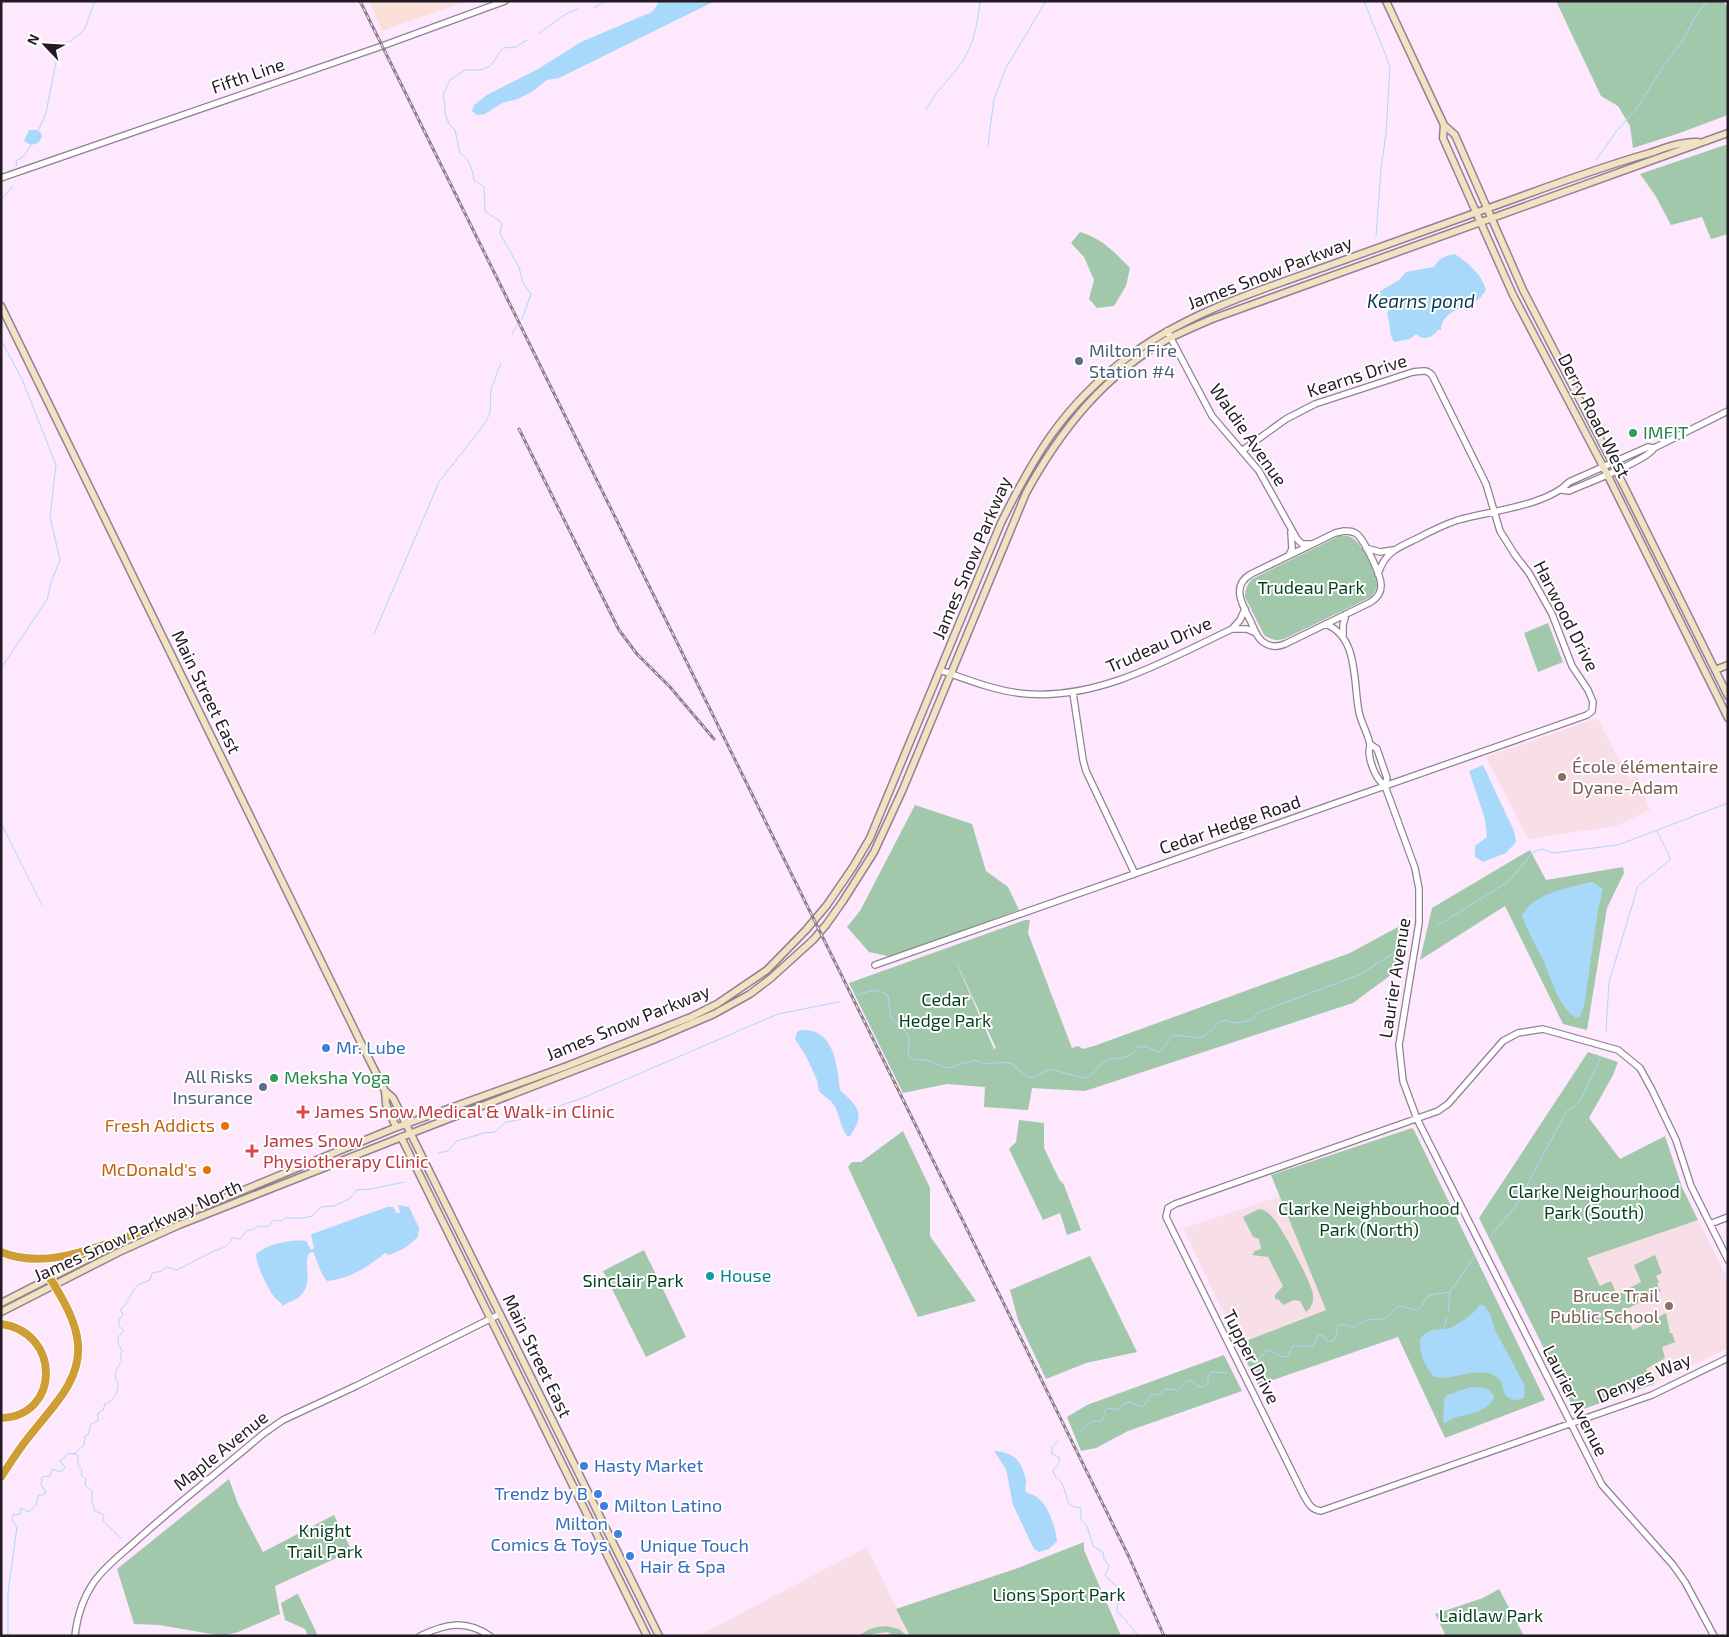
<svg xmlns="http://www.w3.org/2000/svg" width="1729" height="1637" font-family="'Exo 2',sans-serif">
  <rect width="100%" height="100%" fill="#fde8fe"/>
  <!-- industrial -->
  <path fill="#f9e0d8" d="M369 1H466L382 31Z"/>
  <!-- education -->
  <path fill="#f8dee6" d="M1597 718 1629 778 1637 776 1650 810 1616 826 1528 839 1486 757Z
    M1280 1196 1327 1310 1238 1344 1183 1228Z
    M1698 1220 1728 1279V1348L1654 1384 1620 1326 1587 1258Z
    M867 1547 910 1636H698Z"/>
  <!-- green -->
  <path fill="#a2c8ac" fill-rule="evenodd" d="M1556 1H1723L1728 8V115L1677 134 1633 148 1630 126 1618 106 1601 96Z
    M1728 144V234L1711 239 1702 217 1671 225 1655 195 1640 174Z
    M1080 232C1103 239 1113 251 1130 268L1126 286 1114 306 1097 308 1089 299 1094 280 1084 257 1071 243Z
    M1339 536C1344 536 1350 535 1354 539 1362 544 1378 576 1377 586 1376 590 1374 593 1371 597L1284 639C1276 641 1271 640 1264 635L1245 597C1245 589 1247 585 1252 579Z
    M1548 623 1563 662 1538 672 1524 633Z
    M915 805 972 824 986 871 1008 887 1019 910 892 957 869 952 847 927 860 911Z
    M1530 850 1546 880 1623 867 1624 873 1607 908 1587 1030 1563 1024 1505 906 1420 960 1432 908Z
    M1025 920H1030L1028 933 1072 1048 1078 1046 1083 1049 1094 1046 1350 953 1407 922 1399 969 1353 1003 1085 1091 1032 1088 1028 1110 984 1107 985 1087 947 1084 903 1093 849 983ZM954 957 996 1048 994 1049Z
    M1588 1052 1618 1062 1613 1075 1589 1118 1620 1159 1665 1136 1682 1187 1698 1220 1587 1258 1600 1286 1611 1281 1617 1295 1641 1282 1634 1265 1655 1255 1662 1273 1656 1276 1659 1282 1657 1284 1661 1291 1623 1311 1633 1330 1666 1313 1670 1333H1672L1675 1342 1662 1347 1665 1358 1646 1369 1654 1384 1581 1410 1571 1403 1479 1218Z
    M1019 1120 1044 1123V1148L1059 1179 1064 1185 1081 1230 1067 1235 1060 1213 1043 1220 1009 1149 1016 1142Z
    M1412 1128 1414 1130 1545 1400 1445 1438 1398 1337 1258 1385 1238 1344 1326 1310 1271 1175Z
    M903 1131 930 1188V1236L976 1301 918 1317 848 1167 852 1162H861Z
    M1259 1209C1266 1210 1270 1214 1274 1219 1282 1228 1313 1285 1313 1295 1314 1303 1311 1308 1306 1312L1300 1301 1294 1300 1283 1305 1279 1300 1275 1299V1295L1283 1286 1268 1257 1252 1255 1255 1251 1261 1249 1259 1239 1253 1237 1243 1217Z
    M644 1250 686 1337 646 1357 603 1271Z
    M1090 1256 1137 1352 1086 1363 1046 1379 1018 1320 1010 1290Z
    M1224 1355 1242 1391 1128 1431 1096 1448 1081 1451 1067 1417 1087 1405Z
    M229 1479 238 1504 263 1552 334 1515 352 1551 275 1586 280 1614 238 1632 223 1636 159 1625 134 1624 117 1569Z
    M1084 1542V1550L1121 1636H910L896 1609 1018 1568Z
    M1499 1589 1524 1636H1442L1445 1634 1435 1614 1483 1598Z
    M297 1594H298L318 1636H308L305 1629 285 1620 281 1603Z
    M886 1626 899 1629 907 1636H886L891 1633 886 1632 860 1636C867 1628 876 1627 886 1626Z"/>
  <!-- water -->
  <path fill="#a8d9fb" d="M660 1H715L559 78 547 80 533 91 518 99 502 103 485 114 477 115 472 111 474 105 487 95 538 69 581 42 652 12Z
    M29 130H37L41 133 42 137 38 143 31 145 24 141Z
    M1455 254C1469 264 1481 273 1486 290 1484 292 1483 295 1481 297 1469 309 1442 308 1441 330H1438C1432 338 1424 341 1416 334L1410 339 1394 342C1388 334 1391 323 1387 314L1390 308 1376 299 1377 293 1399 280 1406 272 1434 267 1439 260 1446 256Z
    M1483 765 1514 831 1516 842 1506 853 1483 862 1475 857V846L1487 837 1485 819 1469 771Z
    M1592 882 1603 889 1598 910 1584 1006 1580 1016 1576 1018C1556 1005 1551 974 1540 954 1533 941 1527 929 1522 915 1536 892 1568 888 1592 882Z
    M801 1030C835 1028 837 1066 840 1090 858 1107 866 1113 850 1136H847C840 1126 840 1115 834 1105 831 1100 823 1096 819 1091L817 1080 806 1056 795 1039 797 1032Z
    M398 1205 409 1207 419 1228 418 1237 405 1248 389 1255 385 1253C368 1267 349 1279 327 1281 320 1273 318 1262 313 1252L309 1253C303 1267 314 1282 300 1296 295 1301 289 1301 283 1306 281 1302 278 1301 275 1298 268 1289 256 1265 256 1254 267 1244 292 1239 306 1241L311 1250 314 1248 311 1236 312 1234 387 1207H393L397 1213H400Z
    M1480 1304 1485 1306 1490 1314 1495 1330 1524 1384 1525 1392 1523 1398C1510 1404 1502 1395 1502 1382 1488 1366 1469 1374 1450 1377 1445 1378 1440 1378 1434 1377 1424 1366 1420 1354 1420 1339 1432 1325 1441 1332 1452 1327 1461 1322 1476 1313 1480 1304Z
    M1471 1387C1480 1387 1492 1387 1494 1398 1485 1412 1471 1414 1456 1417 1453 1418 1449 1421 1446 1423L1443 1422 1444 1400 1447 1395Z
    M994 1451C1010 1452 1019 1457 1024 1473 1025 1475 1026 1480 1026 1481 1026 1487 1024 1488 1027 1493 1046 1496 1055 1524 1057 1541L1049 1549 1039 1552 1034 1549 1013 1505 1006 1469Z"/>
  <g fill="none" stroke-linecap="round" stroke-linejoin="round">
    <!-- stream -->
    <path stroke="#a8d9fb" stroke-width="1" d="M1364 1 1390 66 1386 133 1381 169 1376 236
      M594 8 605 1
      M539 33 566 14 578 9
      M926 109C936 91 951 78 962 62 974 44 978 22 980 1
      M38 131 46 113 58 52 84 30 95 1
      M988 145 994 99 1006 68 1046 1
      M1596 160 1615 133 1637 108 1666 62 1683 40 1695 17 1707 1
      M15 167 17 165 16 161 24 156 32 143
      M1 200 13 186
      M522 319 531 294 523 283 519 267 500 234 502 223 485 211 484 187 474 180C472 168 470 160 460 153L455 130 449 124 445 113V105L443 95 450 80 465 70H480L490 66 503 48 516 47 527 40
      M512 334 517 325
      M1 340 22 379 56 465 50 517 60 560 51 582 47 600 1 668
      M374 634 439 482 485 423 490 413 491 389 501 363
      M1 823 42 905
      M1437 926 1509 881 1533 852 1542 849 1553 853 1618 845 1728 803
      M858 995C871 991 876 987 888 996L891 1018C907 1032 911 1033 908 1055L914 1060C930 1058 934 1064 948 1068L975 1060 986 1064 1003 1062 1012 1064 1029 1078 1036 1076 1050 1069 1084 1078C1093 1076 1096 1068 1103 1063 1114 1054 1125 1065 1138 1047L1145 1046 1159 1052 1174 1035 1200 1038 1211 1031 1218 1023 1225 1020 1236 1023 1252 1020 1257 1013 1359 975 1394 953
      M1606 1032 1609 982 1638 886 1670 860 1669 855 1657 831
      M438 1153 448 1151 457 1141 484 1133 495 1132 506 1122 523 1119 585 1097 778 1014 839 1002
      M1491 1236 1517 1204 1566 1112 1580 1102 1601 1056
      M1448 1311 1450 1292 1474 1257
      M1444 1327 1447 1318
      M1250 1361 1257 1362 1265 1352 1269 1350 1282 1357 1288 1356 1293 1346H1313L1317 1336 1322 1335 1326 1340 1330 1342 1335 1339 1338 1326 1344 1324C1358 1331 1354 1325 1366 1320 1369 1319 1374 1320 1378 1320 1387 1319 1392 1312 1398 1306L1417 1310 1421 1307 1426 1298 1430 1295 1450 1292
      M1081 1431 1092 1421 1099 1422 1103 1419 1105 1410 1109 1408 1118 1410 1124 1404 1129 1402 1142 1407 1146 1403 1151 1394 1160 1395 1165 1389 1178 1390 1186 1381H1192L1197 1386 1204 1387 1208 1383V1375L1211 1372 1227 1373
      M1058 1441 1052 1447V1454L1059 1457C1061 1464 1056 1466 1053 1471L1055 1476 1062 1483 1069 1504 1072 1506 1081 1508V1520L1087 1526 1093 1546 1103 1552 1104 1559 1109 1566 1105 1576 1122 1591C1122 1600 1116 1602 1117 1612 1127 1619 1130 1628 1139 1636
      M74 1454 78 1455V1466L82 1469 81 1475 86 1479 85 1485 92 1491V1501L95 1511 104 1515 103 1521 121 1538
      M8 1636V1593L17 1527 12 1520 13 1515 21 1514 20 1509H24L28 1512 36 1505 38 1496 45 1494V1490L41 1485 42 1477 50 1476 52 1469 60 1472 63 1470 65 1467 60 1461 69 1453 74 1454 84 1445 85 1436 88 1435 91 1424 98 1421V1413L103 1410 105 1404C112 1402 119 1393 118 1384 118 1382 115 1379 115 1376 116 1371 118 1365 122 1361L120 1356 122 1351 118 1343V1337L124 1331 119 1326V1320L123 1315 120 1310C129 1303 130 1292 138 1285 141 1283 146 1282 150 1280L152 1273 162 1271 166 1267 177 1270 216 1250C224 1248 229 1246 232 1238L240 1239 247 1230H252L258 1226 268 1227 274 1220 282 1221 285 1218H304L312 1216 321 1207 334 1206 349 1199 357 1190 371 1189 404 1182"/>
    <!-- tertiary casing -->
    <g stroke="#928094" stroke-width="8">
      <path id="tertiary" d="M1 178 382 46 505 1
        M1167 331 1212 416 1259 471 1297 539 1302 544H1310
        M1562 490 1569 491C1585 484 1648 460 1654 448
        M1344 531C1349 531 1354 531 1358 535 1365 542 1382 577 1381 586 1381 593 1377 598 1371 602L1285 644C1278 647 1270 647 1263 642 1257 638 1254 629 1251 622 1243 606 1230 586 1251 574L1335 533Z
        M1366 548 1380 552 1393 550
        M1289 555 1292 549 1291 532
        M1378 574C1385 552 1397 548 1416 539 1429 532 1443 525 1458 520 1489 511 1547 506 1569 482L1648 447 1654 448 1728 411
        M1325 624C1359 636 1353 683 1359 712 1361 723 1368 733 1370 745 1370 747 1369 750 1369 752 1370 764 1376 779 1385 786L1415 868 1419 889V923L1399 1045 1403 1081 1417 1119 1602 1485 1673 1565 1685 1582 1714 1636
        M1232 629 1240 620 1245 609
        M1343 636V625L1346 614
        M940 670C968 680 998 692 1028 694 1102 699 1168 659 1232 629H1247L1256 633
        M1073 693 1083 760 1086 771 1135 874
        M1370 744 1377 749 1387 778 1385 786
        M875 965 1587 715 1592 711 1593 702 1588 690 1572 666 1552 614 1529 573 1515 555 1500 531 1486 484 1432 375C1426 369 1422 371 1413 372L1315 404 1286 419 1243 450
        M1710 1224 1728 1217
        M1728 1260 1691 1186 1676 1140 1652 1090 1640 1068 1618 1050 1543 1029 1518 1033 1503 1041 1448 1104 1438 1111 1175 1204 1168 1208 1166 1217 1303 1494C1308 1503 1311 1510 1321 1511L1652 1395 1728 1358
        M75 1636C77 1617 83 1598 94 1582 105 1566 123 1553 137 1540 178 1503 221 1470 263 1434L283 1420 356 1386 500 1314
        M420 1636C445 1624 465 1619 490 1636"/>
    </g>
    <!-- secondary casing -->
    <g stroke="#928094" stroke-width="9">
      <path id="secondary" d="M1386 1 1444 125 1455 135 1523 290 1616 470 1728 696
        M1444 125 1443 138 1513 295 1607 474 1728 718
        M1 306 362 1045 385 1091 393 1098 403 1118 659 1636
        M1715 670 1728 665
        M385 1091 386 1104 396 1127
        M401 1137 647 1636
        M137 1234 392 1129 567 1066 691 1017 717 1004 767 970 806 930 827 905 853 867 870 838 1001 523C1034 456 1063 407 1124 360 1182 315 1254 292 1322 268 1390 244 1457 219 1525 195 1566 180 1608 165 1650 153 1665 148 1683 141 1698 142
        M1 1303 119 1243
        M1 1312 119 1252 179 1225 417 1131 653 1040 714 1014 750 994 771 978 813 940 826 925 843 901 874 852 903 789 1026 493C1061 429 1105 374 1170 338 1184 331 1198 325 1212 319L1728 133"/>
    </g>
    <!-- motorway casing -->
    <g stroke="#fff" stroke-width="10">
      <path id="motorway" d="M1 1252C47 1271 97 1246 141 1232
        M1 1324C61 1332 61 1416 1 1418
        M1 1477C11 1462 20 1447 32 1433 52 1407 81 1381 78 1344 76 1320 62 1298 50 1278"/>
    </g>
    <!-- tertiary -->
    <use href="#tertiary" stroke="#fff" stroke-width="5.5"/>
    <!-- secondary -->
    <use href="#secondary" stroke="#f1e2c2" stroke-width="6"/>
    <!-- motorway -->
    <use href="#motorway" stroke="#cf9d35" stroke-width="8"/>
    <!-- rail casing -->
    <g stroke="#8d7e8d" stroke-width="3">
      <path id="rail" d="M360 1 1130 1559 1164 1636
        M519 429 619 630 637 654 670 687 714 739"/>
    </g>
    <!-- rail -->
    <use href="#rail" stroke="#fff" stroke-width="1" stroke-dasharray="4" stroke-linecap="butt"/>
  </g>
  <!-- markers -->
  <g fill="#5c6f8a" stroke="#fff" stroke-width="2">
    <circle cx="1079" cy="361" r="5"/>
    <circle cx="263" cy="1087" r="5"/>
  </g>
  <g fill="#2e9e5b" stroke="#fff" stroke-width="2">
    <circle cx="1633" cy="433" r="5"/>
    <circle cx="274" cy="1078" r="5"/>
  </g>
  <g fill="#8d6e63" stroke="#fff" stroke-width="2">
    <circle cx="1562" cy="777" r="5"/>
    <circle cx="1669" cy="1306" r="5"/>
  </g>
  <g fill="#3f7fe0" stroke="#fff" stroke-width="2">
    <circle cx="326" cy="1048" r="5"/>
    <circle cx="584" cy="1466" r="5"/>
    <circle cx="598" cy="1494" r="5"/>
    <circle cx="604" cy="1506" r="5"/>
    <circle cx="618" cy="1534" r="5"/>
    <circle cx="630" cy="1556" r="5"/>
  </g>
  <g fill="#e0444e" stroke="#fff" stroke-width="2">
    <path d="M300.5 1104.5h5v5h5v5h-5v5h-5v-5h-5v-5h5z"/>
    <path d="M249.5 1143.5h5v5h5v5h-5v5h-5v-5h-5v-5h5z"/>
  </g>
  <g fill="#e8710a" stroke="#fff" stroke-width="2">
    <circle cx="225" cy="1126" r="5"/>
    <circle cx="207" cy="1170" r="5"/>
  </g>
  <circle fill="#0f9aa8" stroke="#fff" stroke-width="2" cx="710" cy="1276" r="5"/>
  <g text-anchor="middle" stroke-width="4" stroke-linejoin="round" paint-order="stroke">
    <!-- street labels -->
    <g font-size="18" fill="#231b23" stroke="#fff">
      <text transform="translate(248 76) rotate(-19)" y="6">Fifth Line</text>
      <text transform="translate(1270 273) rotate(-21)" y="6">James Snow Parkway</text>
      <text transform="translate(1357 376) rotate(-18)" y="6">Kearns Drive</text>
      <text transform="translate(1594 416) rotate(63)" y="6">Derry Road West</text>
      <text transform="translate(1248 435) rotate(55)" y="6">Waldie Avenue</text>
      <text transform="translate(972 558) rotate(-67)" y="6">James Snow Parkway</text>
      <text transform="translate(1566 616) rotate(63)" y="6">Harwood Drive</text>
      <text transform="translate(1159 645) rotate(-24)" y="6">Trudeau Drive</text>
      <text transform="translate(206 692) rotate(64)" y="6">Main Street East</text>
      <text transform="translate(1230 825) rotate(-19)" y="6">Cedar Hedge Road</text>
      <text transform="translate(1395 978) rotate(-81)" y="6">Laurier Avenue</text>
      <text transform="translate(628 1023) rotate(-22)" y="6">James Snow Parkway</text>
      <text transform="translate(138 1231) rotate(-24)" y="6">James Snow Parkway North</text>
      <text transform="translate(537 1356) rotate(64)" y="6">Main Street East</text>
      <text transform="translate(1251 1357) rotate(63)" y="6">Tupper Drive</text>
      <text transform="translate(1644 1378) rotate(-23)" y="6">Denyes Way</text>
      <text transform="translate(1575 1401) rotate(63)" y="6">Laurier Avenue</text>
      <text transform="translate(221 1451) rotate(-39)" y="6">Maple Avenue</text>
    </g>
    <!-- service labels -->
    <g font-size="18" fill="#4e5e75" stroke="#fff" text-anchor="start">
      <text x="1089" y="357">Milton Fire<tspan x="1089" dy="21">Station #4</tspan></text>
      <text x="253" y="1083" text-anchor="end">All Risks<tspan x="253" dy="21">Insurance</tspan></text>
    </g>
    <!-- leisure labels -->
    <g font-size="18" fill="#27864d" stroke="#fff" text-anchor="start">
      <text x="1643" y="439">IMFIT</text>
      <text x="284" y="1084">Meksha Yoga</text>
    </g>
    <!-- park labels -->
    <g font-size="18" fill="#053e1e" stroke="#fff">
      <text x="1311" y="594">Trudeau Park</text>
      <text x="945" y="1006">Cedar<tspan x="945" dy="21">Hedge Park</tspan></text>
      <text x="1594" y="1198">Clarke Neighourhood<tspan x="1594" dy="21">Park (South)</tspan></text>
      <text x="1369" y="1215">Clarke Neighbourhood<tspan x="1369" dy="21">Park (North)</tspan></text>
      <text x="633" y="1287">Sinclair Park</text>
      <text x="325" y="1537">Knight<tspan x="325" dy="21">Trail Park</tspan></text>
      <text x="1059" y="1601">Lions Sport Park</text>
      <text x="1491" y="1622">Laidlaw Park</text>
    </g>
    <!-- education labels -->
    <g font-size="18" fill="#785e54" stroke="#fff" text-anchor="start">
      <text x="1572" y="773">École élémentaire<tspan x="1572" dy="21">Dyane-Adam</tspan></text>
      <text x="1659" y="1302" text-anchor="end">Bruce Trail<tspan x="1659" dy="21">Public School</tspan></text>
    </g>
    <!-- shop labels -->
    <g font-size="18" fill="#366cbe" stroke="#fff" text-anchor="start">
      <text x="336" y="1054">Mr. Lube</text>
      <text x="594" y="1472">Hasty Market</text>
      <text x="588" y="1500" text-anchor="end">Trendz by B</text>
      <text x="614" y="1512">Milton Latino</text>
      <text x="608" y="1530" text-anchor="end">Milton<tspan x="608" dy="21">Comics &amp; Toys</tspan></text>
      <text x="640" y="1552">Unique Touch<tspan x="640" dy="21">Hair &amp; Spa</tspan></text>
    </g>
    <!-- health labels -->
    <g font-size="18" fill="#be3a42" stroke="#fff" text-anchor="start">
      <text x="314" y="1118">James Snow Medical &amp; Walk-in Clinic</text>
      <text x="263" y="1147">James Snow<tspan x="263" dy="21">Physiotherapy Clinic</tspan></text>
    </g>
    <!-- food labels -->
    <g font-size="18" fill="#c56008" stroke="#fff" text-anchor="end">
      <text x="215" y="1132">Fresh Addicts</text>
      <text x="197" y="1176">McDonald's</text>
    </g>
    <!-- culture labels -->
    <g font-size="18" fill="#0d838f" stroke="#fff" text-anchor="start">
      <text x="720" y="1282">House</text>
    </g>
    <!-- water labels -->
    <g font-size="19" font-style="italic" fill="#11384f" stroke="#fff">
      <text x="1421" y="308">Kearns pond</text>
    </g>
  </g>
  <!-- border -->
  <rect width="1729" height="1637" fill="none" stroke="#231b23" stroke-width="5"/>
  <!-- north arrow -->
  <g transform="translate(45 45) rotate(295)" stroke="#ffffff" stroke-width="4" paint-order="stroke">
  <path d="M0-4L9 19L0 12L-9 19Z" fill="#231b23"/>
  <text y="-8" font-size="14" font-weight="bold" text-anchor="middle" fill="#231b23">N</text>
  </g>
</svg>
